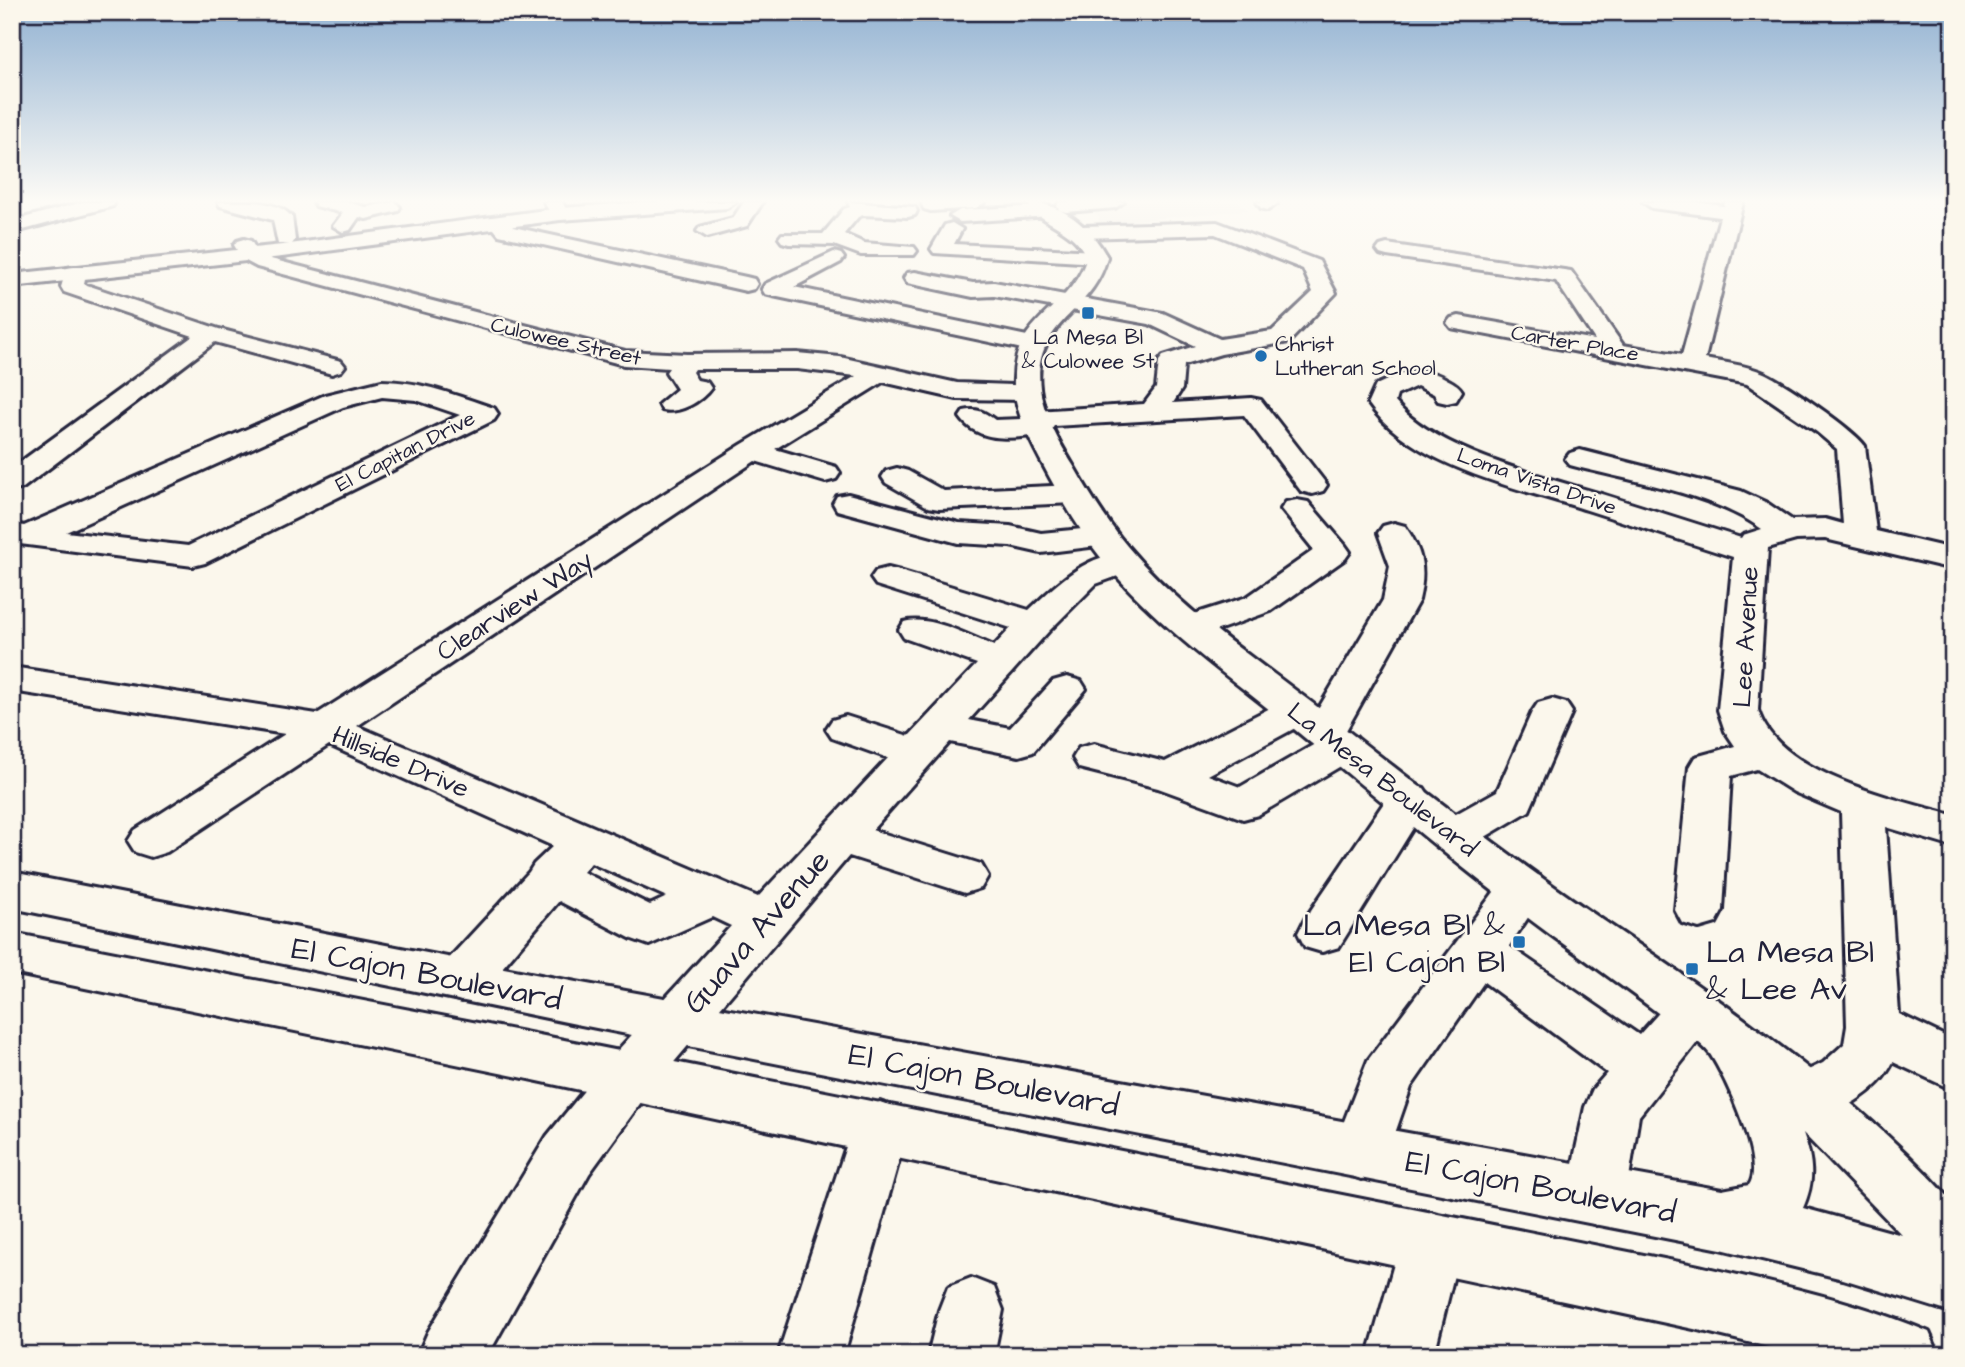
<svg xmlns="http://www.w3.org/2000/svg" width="1965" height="1367" font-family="'Architects Daughter',sans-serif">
  <rect width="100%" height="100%" fill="#fbf7ec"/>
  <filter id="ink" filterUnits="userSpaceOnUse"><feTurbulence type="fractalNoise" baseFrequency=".0143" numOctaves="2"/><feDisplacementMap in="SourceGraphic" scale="14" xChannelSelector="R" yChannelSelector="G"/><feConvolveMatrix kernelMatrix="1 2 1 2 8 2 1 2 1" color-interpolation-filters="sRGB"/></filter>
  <g filter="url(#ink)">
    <!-- built -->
    <path fill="#ebe7df" d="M1083 202H1238L1248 210 1098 224 1099 217Z"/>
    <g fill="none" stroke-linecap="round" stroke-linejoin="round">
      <!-- minor casing -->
      <g stroke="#22223b" stroke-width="6">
        <path id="minor" d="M83 202H115L113 206 12 233V221Z
          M218 202C240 202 276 198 292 217L295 240 292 244H278L273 220 220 206Z
          M314 202H346L366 207 395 202 400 207 398 211 366 219 359 217 350 230 343 232 333 226 343 213 316 206Z
          M544 202H562L569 214 560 220 553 218Z
          M744 202H763L747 226 707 237 697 231 700 227 733 218Z
          M848 202 915 207 917 211 915 215 908 217 863 215 858 217 844 234 864 243 914 247 917 251 914 255H861L834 245 789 244 782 242 779 238 782 234H823L844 209 850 207Z
          M921 202H985L976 208 931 211 924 209Z
          M1059 202H1124L1115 208 1066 212 1059 210 1057 206Z
          M1257 202H1276L1277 204 1268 210 1261 208Z
          M1643 202H1695L1724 206 1725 202H1743L1705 359C1725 363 1746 365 1764 373 1784 382 1853 429 1865 446L1876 531 1953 549V569L1825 539 1796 540 1768 548 1758 710C1777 774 1895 799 1953 815V847L1886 827 1899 1014 1953 1040V1090L1893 1062C1877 1095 1838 1112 1805 1124L1785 1117 1777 1099 1785 1081 1823 1063 1844 1044 1847 1026 1841 812 1794 792 1757 769 1731 776 1723 910 1716 923 1699 928 1682 923 1675 910 1689 767 1695 757 1735 746 1725 731 1718 710 1733 557C1685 542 1638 526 1590 511 1520 488 1412 467 1368 403L1376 385C1399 375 1419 364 1445 378 1452 382 1458 384 1462 391L1456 401 1447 403 1438 401 1434 394 1417 386 1397 395 1395 402C1436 452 1546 477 1608 496 1653 510 1697 524 1741 538L1743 535 1762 529C1712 493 1630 481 1570 465L1565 459 1570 453 1580 450 1741 491 1767 503 1792 520 1825 519 1843 524 1837 449 1817 432 1747 384 1451 328 1447 323 1451 318 1459 316 1595 340 1556 281 1387 256 1380 254 1377 250 1380 246 1387 244 1571 271 1623 345 1682 355 1720 217 1652 208Z
          M1044 206 1053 212 1051 216 960 222 950 216 960 210Z
          M499 217 506 219 513 227 746 277 754 279 757 284 754 289 746 291 499 235 489 223Z
          M1217 222 1319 261 1336 293 1289 342 1221 354 1184 365 1182 389 1173 403 1251 398 1261 400 1327 485 1323 491 1312 494 1301 491 1244 415 1054 426 1050 432C1020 439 979 445 960 417L964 411C978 408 984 412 995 420L1022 419 1026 413 1036 411 1144 404 1156 388 1159 361 1163 356 1195 346 1149 324 994 296 973 297 907 283 904 278 907 273 915 272 973 283 994 282 1163 313 1220 339 1272 331 1313 292 1303 269 1215 234 1082 238 1075 236 1072 232 1075 228 1082 226Z
          M952 223 962 229 954 244 1097 251 1104 253 1107 257 1104 261 1097 263 934 253 931 249 945 225Z
          M244 239 251 241 257 251 271 259 625 351 687 354 797 353 840 357 957 383 1036 386 1040 392 1036 398 1027 400 957 399 883 382 775 449 836 467 840 473 836 479 825 482 755 461 357 726 758 897 888 758 832 738 826 729 832 720 846 716 909 736 977 664 904 638 899 630 904 622C932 615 968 636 994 646L1011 628 876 585 871 578 876 571 888 568 900 571 1029 610C1056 585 1093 546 1134 556L1139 563 1134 570 1096 584 1048 632 969 720 1010 728 1053 681 1067 677 1081 681 1086 689 1033 752 1019 756 950 742 872 830 981 864 988 876 981 888 965 893 849 856 647 1094 589 1174 488 1355H418L428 1332 547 1136 609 1060 731 926 712 917 649 945 632 939 559 901 479 995 461 1001 443 995 436 980 443 965 529 872 534 864 553 846 329 745 167 852 151 857 135 852 128 841 135 830 285 734 12 691V667L317 714 741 445 856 376 797 369H694L692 372 697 380 707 382 711 388C701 402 679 414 662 410L659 404 677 389 666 372 669 368 624 365 257 267 242 259 234 245 237 241ZM591 863 667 897 650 905 583 872Z
          M834 252 841 254 844 258 841 262 794 287 1032 337 1041 339 1044 344 1041 349 1032 351 773 296 765 294 762 289 765 284Z
          M75 267 83 268 86 273 84 284 219 329 341 361 345 366 341 371 332 374 215 342 23 488 12 491V468L193 336 64 292 61 287 67 268Z
          M382 381C421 381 457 396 494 408L498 414 494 420 205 563 193 566 12 543V523L24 526 325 395ZM382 397 416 400 460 415 188 546 66 532 343 407Z
          M897 468 908 471 944 491 1074 485 1085 488 1089 494 1085 500 1074 503 939 509 928 507 886 483 882 477 886 471Z
          M848 494 959 523 1010 526 1041 533 1103 527 1114 530 1119 537 1114 544 1041 553 1010 546 958 543 837 510 833 503 837 496Z
          M1297 500 1308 502 1345 545 1350 552 1345 559 1271 611 1204 635 1191 638 1178 635 1173 627 1178 619 1247 597 1314 550 1281 509 1286 502Z
          M1394 523 1405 526C1423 552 1426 570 1419 600L1344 734 1356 737 1362 747 1356 757 1258 815 1243 819 1158 788 1079 768 1073 758 1079 748 1094 744 1165 762 1282 702 1296 698 1310 702 1316 711 1310 720 1208 775 1240 787 1315 744 1310 742 1304 733 1383 600 1390 566 1378 533 1383 526Z
          M1552 699 1566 703 1572 712 1529 811 1470 846 1454 851 1438 846 1432 835 1438 824 1497 791 1532 712 1538 703Z
          M1409 784 1424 788 1431 799 1339 947 1322 952 1305 947 1298 933 1305 919 1394 788Z
          M1523 871 1540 876 1547 889 1509 946 1639 1035 1675 995 1693 988 1711 995 1719 1010 1711 1025 1639 1116 1626 1196 1617 1216 1596 1225 1575 1216 1566 1196 1585 1107 1593 1089 1607 1073 1484 982 1411 1087 1382 1171 1361 1179 1340 1171 1332 1152 1368 1060 1506 876Z
          M880 1102 900 1110 908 1128 844 1355H778L852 1128 860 1110Z
          M1431 1212 1453 1221 1462 1243 1434 1355H1368L1400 1243 1409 1221Z
          M971 1278 994 1287 1003 1310 994 1355H928L939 1310 948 1287Z"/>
      </g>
      <!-- major casing -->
      <g stroke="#22223b" stroke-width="6">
        <path id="major" d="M644 202H736L727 208 560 220 282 257 12 287V274L282 245 560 208Z
          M1026 202C1061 202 1091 227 1107 257 1093 315 1032 320 1040 388 1043 414 1059 442 1073 465 1089 493 1106 521 1127 546 1184 614 1261 662 1330 717 1405 776 1481 835 1559 890 1622 934 1686 975 1748 1022 1821 1076 1892 1134 1953 1202V1313L1843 1279 1721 1249 576 1024 12 908V872L576 982 1722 1190 1749 1185C1766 1163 1725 1076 1710 1054 1701 1042 1683 1031 1670 1022 1631 992 1591 964 1551 935 1468 874 1390 808 1311 743 1244 687 1169 637 1112 571 1084 539 1062 501 1042 463 1030 440 1015 412 1014 385 1011 315 1070 313 1087 257 1070 225 1046 228 1026 202ZM1803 1133 1902 1235 1803 1208C1815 1181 1813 1161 1803 1133Z
          M12 933 524 1032 1694 1265C1773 1283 1854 1300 1929 1332L1939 1355H1801L1694 1329 524 1078 12 973Z"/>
      </g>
      <!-- minor -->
      <use href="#minor" fill="#fbf7ec" fill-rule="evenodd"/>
      <!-- major -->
      <use href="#major" fill="#fbf7ec" fill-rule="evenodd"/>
    </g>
  </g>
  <!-- sky -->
  <linearGradient id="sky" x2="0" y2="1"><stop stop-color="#92b2d2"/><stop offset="0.51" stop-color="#fdfbf6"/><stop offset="1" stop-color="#fdfbf6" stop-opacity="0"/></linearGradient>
  <rect width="1965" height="394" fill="url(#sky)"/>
  <!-- markers -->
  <g fill="#1f6fb2" stroke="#fbf7ec" stroke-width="2.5">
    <rect x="1081" y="306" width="14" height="14" rx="3.5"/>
    <circle cx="1261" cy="356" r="7"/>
    <rect x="1512" y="935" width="14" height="14" rx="3.5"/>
    <rect x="1685" y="962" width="14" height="14" rx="3.5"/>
  </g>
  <g text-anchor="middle" stroke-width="5" stroke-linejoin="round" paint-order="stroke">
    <!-- far-poi labels -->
    <g font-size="21" fill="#22223b" stroke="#fbf7ec">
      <text x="1088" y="344">La Mesa Bl<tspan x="1088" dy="24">&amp; Culowee St</tspan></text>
      <text x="1275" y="351" text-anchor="start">Christ<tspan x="1275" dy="24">Lutheran School</tspan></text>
    </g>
    <!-- far-street labels -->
    <g font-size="21" fill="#22223b" stroke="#fbf7ec">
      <text transform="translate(566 341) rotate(13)" y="7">Culowee Street</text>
      <text transform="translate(1575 343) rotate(10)" y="7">Carter Place</text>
      <text transform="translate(405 451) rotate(-27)" y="7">El Capitan Drive</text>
      <text transform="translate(1537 481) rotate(19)" y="7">Loma Vista Drive</text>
    </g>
    <!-- street labels -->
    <g font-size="26" fill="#22223b" stroke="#fbf7ec">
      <text transform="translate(514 605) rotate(-33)" y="9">Clearview Way</text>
      <text transform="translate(1745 637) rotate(-87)" y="9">Lee Avenue</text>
      <text transform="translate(401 761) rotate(23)" y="9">Hillside Drive</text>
      <text transform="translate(1383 779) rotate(38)" y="9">La Mesa Boulevard</text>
    </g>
    <!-- near-poi labels -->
    <g font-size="32" fill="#22223b" stroke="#fbf7ec" text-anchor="end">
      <text x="1505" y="935">La Mesa Bl &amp;<tspan x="1505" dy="37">El Cajon Bl</tspan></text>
      <text x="1706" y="962" text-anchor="start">La Mesa Bl<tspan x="1706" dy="37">&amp; Lee Av</tspan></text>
    </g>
    <!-- near-street labels -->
    <g font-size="32" fill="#22223b" stroke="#fbf7ec">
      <text transform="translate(756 931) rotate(-49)" y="11">Guava Avenue</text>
      <text transform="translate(427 973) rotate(11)" y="11">El Cajon Boulevard</text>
      <text transform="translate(984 1079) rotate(11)" y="11">El Cajon Boulevard</text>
      <text transform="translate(1541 1186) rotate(11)" y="11">El Cajon Boulevard</text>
    </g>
  </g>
  <!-- margin -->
  <rect width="1965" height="1367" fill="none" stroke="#fbf7ec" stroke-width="42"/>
  <rect x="21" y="21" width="1923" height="1325" fill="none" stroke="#22223b" stroke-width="2.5" filter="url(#ink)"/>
</svg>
